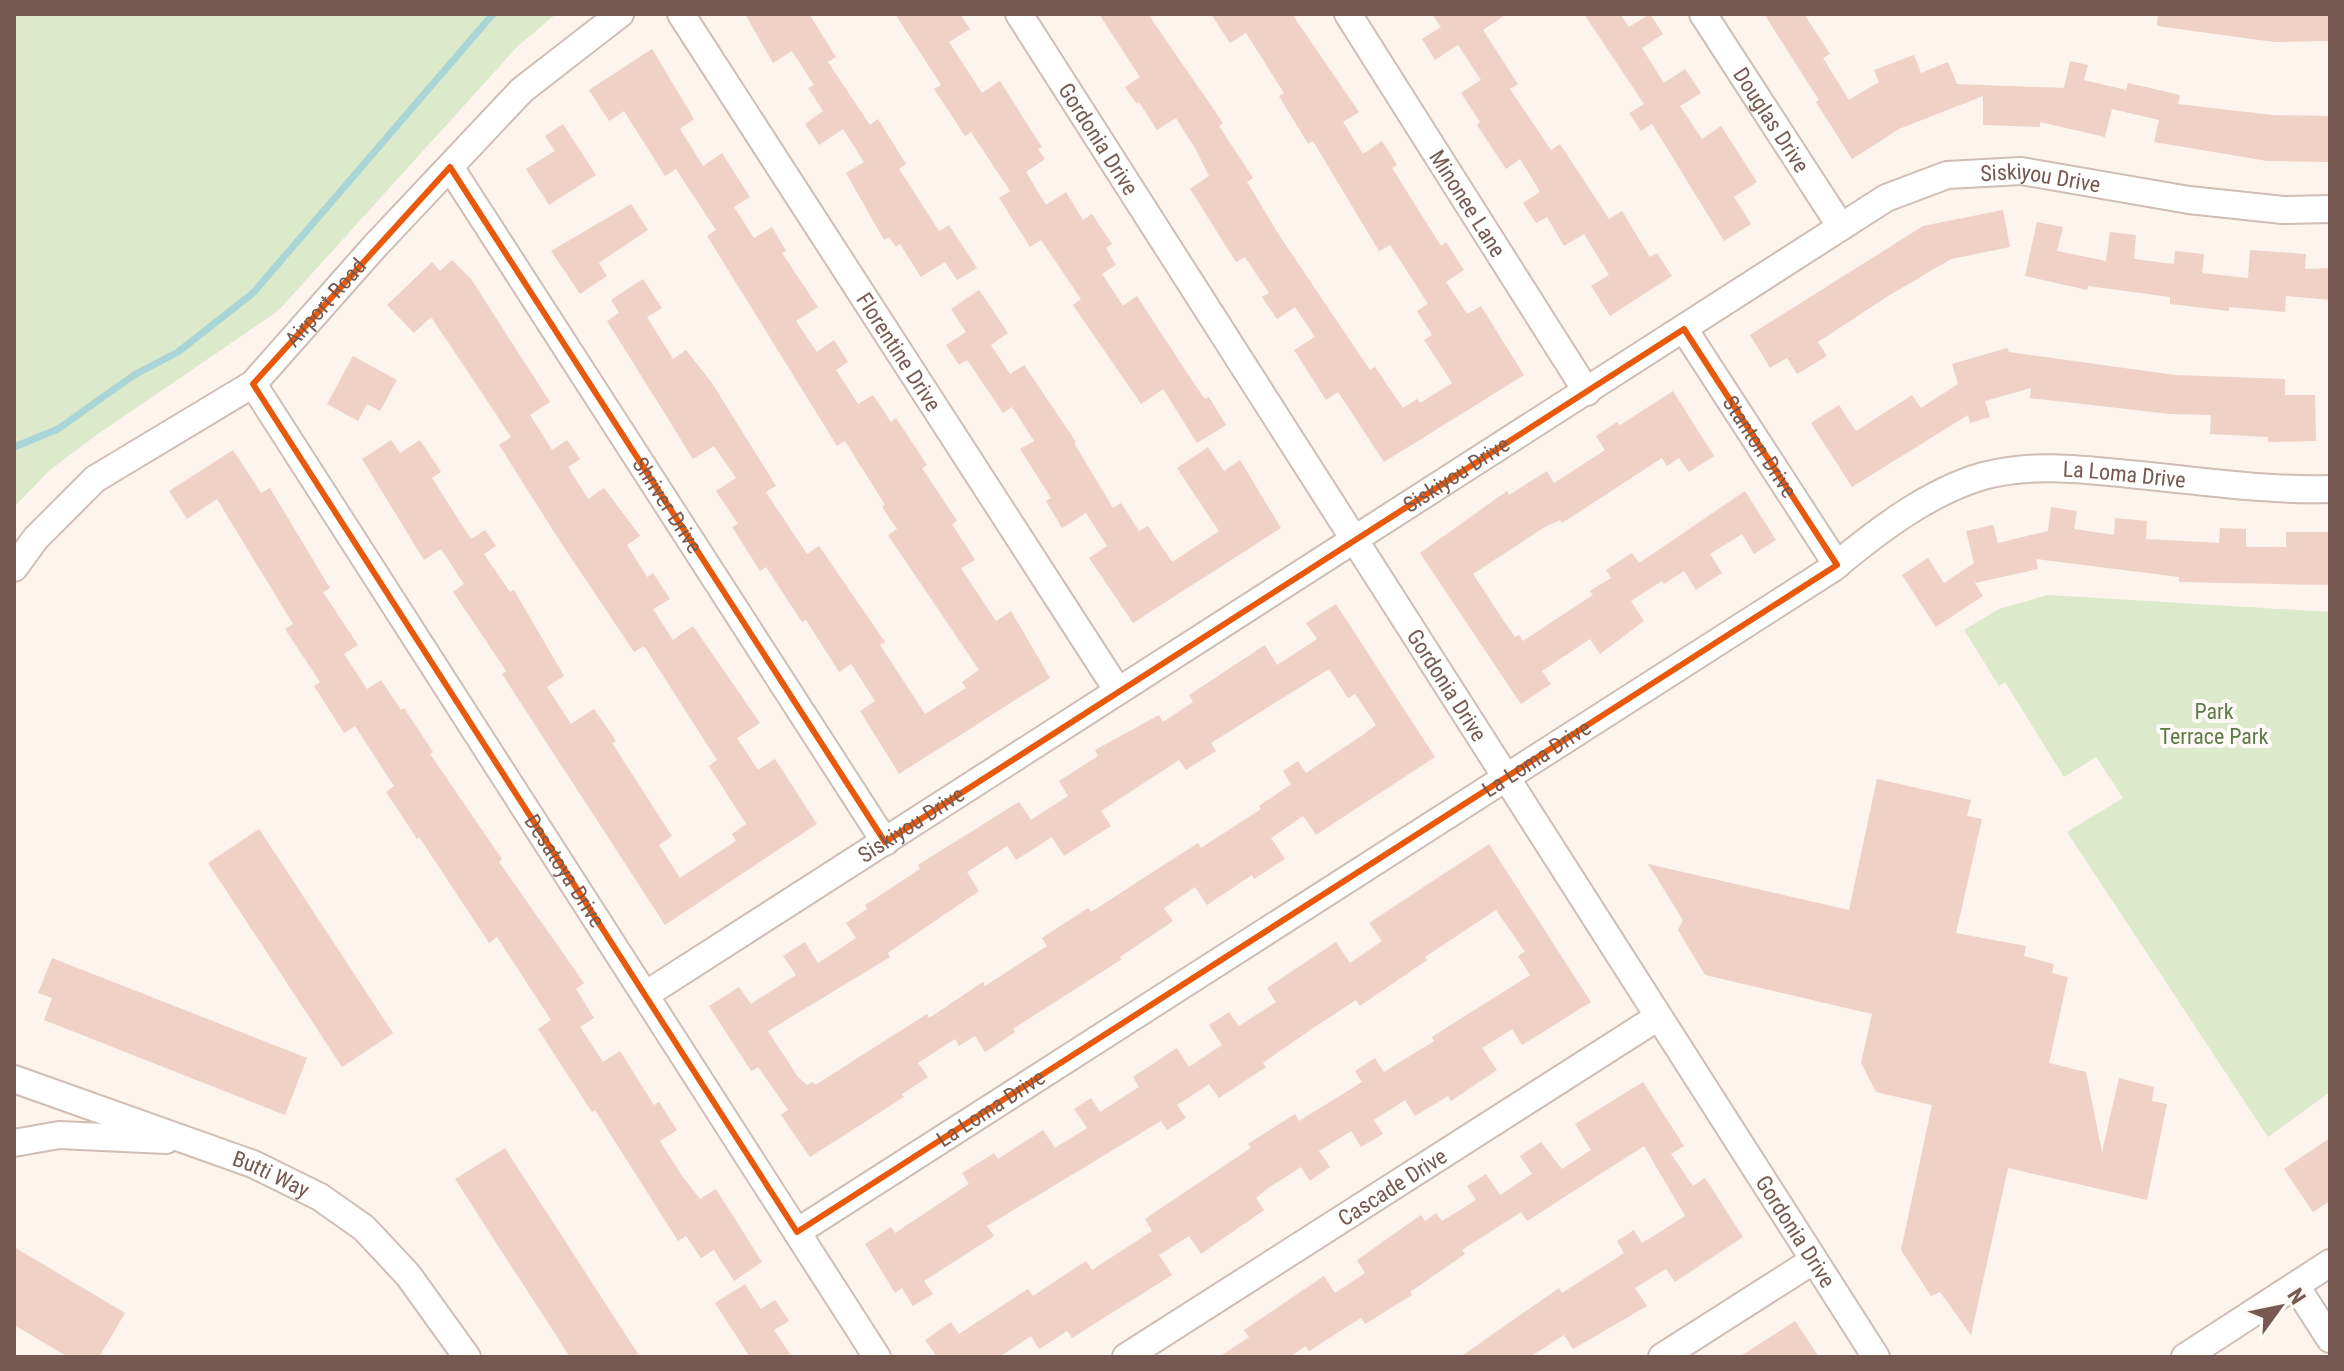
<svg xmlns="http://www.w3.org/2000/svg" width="2344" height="1371" font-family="'Roboto Condensed',sans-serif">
  <rect width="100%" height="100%" fill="#fcf4ed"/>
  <!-- green -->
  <path fill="#dce9cb" d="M14 14H556L518 46 278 311 95 436 50 470 14 507Z
    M2048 595 2330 612V1092L2268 1137 2067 832 2123 798 2096 757 2064 777 2005 682 1999 686 1964 630 1999 609Z"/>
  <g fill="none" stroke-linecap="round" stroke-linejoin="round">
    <!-- stream -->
    <path stroke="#a9d5d6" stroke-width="7" d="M14 447 58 429 134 375 178 352 253 293 493 14"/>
  </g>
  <!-- building -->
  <path fill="#efd1c6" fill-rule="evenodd" d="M745 14H809L836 57 828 62 870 125 878 119 906 164 899 169 939 231 949 225 977 268 957 280 945 262 921 277 900 244 896 247 889 237 884 240 846 173 864 162 843 129 819 145 805 124 823 111 808 88 814 85 792 51 773 63Z
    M895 14H960L970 29 949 42 982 93 1000 81 1042 147 1038 149 1045 159 1026 172 1046 205 1066 192 1083 220 1092 214 1112 244 1106 248 1116 265 1102 274 1123 306 1137 296 1193 382 1205 399 1209 397 1226 425 1197 443 1163 389 1141 404 1073 305 1081 299 1041 240 1030 247 999 198 1010 191 971 132 965 136 934 89 941 85Z
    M1099 14H1148L1223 123 1219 126 1253 178 1247 182 1279 235 1370 370 1375 367 1403 408 1417 399 1420 403 1452 383 1424 340 1432 335 1417 311 1428 304 1390 245 1379 251 1313 141 1308 144 1279 96 1284 93 1246 33 1230 43 1211 14H1292L1359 112 1343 122 1363 154 1382 141 1397 165 1392 168 1441 246 1446 242 1464 270 1446 282 1467 314 1481 306 1524 375 1384 462 1338 392 1326 400 1294 350 1315 337 1295 307 1277 319 1262 297 1269 293 1245 257 1236 262 1190 189 1209 176 1196 150 1176 118 1157 130 1139 102 1136 103 1125 87 1140 77Z
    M1432 14H1507L1483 30 1518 84 1510 89 1551 150 1560 144 1609 219 1622 211 1650 257 1657 253 1672 276 1610 316 1591 286 1609 275 1584 234 1564 246 1547 217 1536 223 1523 203 1540 192 1520 159 1506 169 1477 125 1480 122 1461 93 1481 80 1458 45 1435 60 1422 39 1441 27Z
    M1584 14H1620L1629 27 1650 14 1663 34 1642 48 1664 83 1685 69 1701 93 1680 106 1702 139 1721 126 1757 182 1734 197 1751 224 1724 241 1652 124 1641 131 1629 113 1644 104Z
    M1764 14H1804L1830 54 1823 58 1849 100 1879 82 1874 70 1914 55 1921 73 1948 62 1957 84 2064 88 2070 61 2088 65 2084 80 2126 90 2128 83 2180 95 2178 104 2272 115 2330 116V162L2267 161 2154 142 2159 120 2112 109 2105 137 2040 122V127L1983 125V96L1899 129 1852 159 1816 102 1819 100Z
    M2158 14H2330V41L2274 42 2157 26Z
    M652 49 694 119 680 129 703 166 722 153 750 197 734 207 754 238 772 227 786 251 782 253 818 307 796 321 817 352 834 340 848 362 836 370 858 404 873 395 891 422 896 418 927 465 922 468 957 521 952 524 975 560 961 568 996 621 1011 611 1050 678 899 774 860 711 875 701 851 664 839 672 806 620 802 622 766 567 760 571 732 527 738 524 716 491 736 478 714 446 693 459 607 321 619 313 611 300 643 279 662 308 647 317 673 359 686 350 712 383 776 486 766 492 807 554 819 546 885 642 880 645 925 714 966 688 962 682 979 670 888 535 897 529 882 507 885 505 845 441 837 446 707 236 716 230 676 169 665 176 624 111 609 121 589 90Z
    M563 124 596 175 549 205 526 169 555 151 545 136Z
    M631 204 648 230 599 263 607 276 580 294 551 251Z
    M2003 210 2010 247 1951 259 1888 296 1818 342 1827 356 1797 374 1787 358 1770 368 1750 335 1923 226Z
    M2037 222 2063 227 2057 251 2106 261 2110 232 2136 235 2134 259 2174 264 2175 251 2204 254 2202 273 2248 278 2250 250 2306 254 2305 269 2330 268V300L2286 296 2285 312 2229 307V311L2170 304V297L2088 286 2087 290 2025 276Z
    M452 260 471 279 550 402 530 415 552 450 567 440 580 459 568 467 588 499 604 488 640 536 627 545 647 577 653 573 670 599 653 609 673 640 693 626 760 723 737 738 758 770 775 759 817 824 665 925 502 674 506 671 453 592 464 584 441 549 424 560 362 459 391 440 400 453 420 440 441 472 432 478 471 539 485 530 496 546 484 554 510 592 514 590 564 676 547 687 571 724 594 709 616 741 612 743 672 836 659 845 680 878 736 841 732 834 746 824 709 766 717 760 644 646 634 652 563 546 499 445 511 437 472 378 431 317 414 333 387 305 432 262 440 271Z
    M979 290 1008 333 991 345 1010 374 1024 365 1076 442 1074 443 1113 508 1121 503 1139 531 1148 526 1172 562 1219 531 1177 468 1208 447 1224 471 1240 460 1281 528 1133 623 1089 558 1107 546 1086 513 1062 528 1046 501 1051 498 1020 449 1034 441 1012 407 1003 413 967 360 959 365 946 345 966 332 951 309Z
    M2007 348 2009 352 2175 375 2285 379V395H2315L2316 441 2268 442V437L2210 434 2211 415 2170 414 2030 398 2031 388 1985 401 1990 417 1970 423 1968 415 1852 487 1811 423 1839 405 1856 431 1912 395 1921 408 1958 384 1952 364Z
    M353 356 397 380 380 411 367 404 358 421 327 404Z
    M1673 391 1714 456 1689 472 1679 458 1667 466 1662 458 1562 523 1560 520 1543 528 1473 574 1503 620 1515 637 1519 635 1523 641 1593 595 1590 591 1611 578 1606 570 1632 553 1639 563 1745 491 1776 540 1754 554 1742 534 1710 554 1722 573 1696 590 1684 571 1664 584 1662 581 1631 601 1644 621 1600 654 1590 639 1542 671 1551 684 1521 704 1420 553 1507 491 1509 495 1547 471 1554 483 1605 450 1596 436 1617 422 1620 425Z
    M233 450 261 493 270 488 330 588 323 592 358 645 344 654 367 689 381 680 401 710 404 708 433 752 430 754 502 859 499 862 584 983 576 989 594 1018 580 1027 603 1062 620 1051 654 1105 659 1102 677 1130 660 1141 680 1173 700 1199 716 1189 762 1262 734 1281 714 1250 701 1258 686 1236 678 1241 595 1110 592 1112 538 1029 551 1020 497 937 489 943 419 837 417 839 386 792 394 786 355 726 344 733 314 686 320 682 285 629 293 624 217 499 187 519 169 491Z
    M2051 507 2077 511 2074 529 2114 535 2115 518 2147 521 2146 539 2219 543 2220 528 2246 529V547H2286V532H2330V585L2179 582V577L2036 559 2038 569 1975 583 1983 596 1936 627 1902 575 1928 558 1944 583 1974 563 1966 531 1993 525 1998 543 2048 531Z
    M1336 604 1435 757 1316 835 1303 816 1271 838 1285 859 1254 879 1252 875 1207 905 1195 887 1164 908 1173 921 1120 957 1122 959 1013 1029 1015 1032 985 1052 975 1036 959 1046 955 1039 918 1063 928 1077 902 1094 904 1097 810 1157 781 1115 788 1110 758 1067 751 1071 709 1006 739 987 751 1004 796 975 783 956 805 942 818 963 856 938 846 923 867 909 865 905 920 869 918 865 1019 802 1031 820 1068 796 1059 781 1098 756 1095 750 1159 715 1163 722 1193 702 1189 695 1265 645 1277 665 1317 639 1306 623ZM1329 669 1348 698 1355 694 1376 725 1363 735 1306 773 1298 761 1283 771 1291 784 1259 806 1261 809 1201 848 1198 843 1091 912 1088 908 1042 938 1047 946 985 986 983 982 929 1018 927 1014 815 1085 813 1082 807 1085 798 1077 768 1031 890 957 888 953 979 891 967 872 1007 846 1016 860 1052 837 1064 856 1111 826 1101 811 1179 760 1186 770 1216 751 1211 743Z
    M1877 779 1971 800 1967 816 1982 819 1956 933 2026 946 2024 956 2054 964 2052 973 2068 977 2049 1063 2086 1072 2102 1152 2119 1078 2154 1087 2152 1101 2167 1104 2147 1200 2008 1168 1971 1335 1940 1292 1931 1296 1901 1250 1932 1105 1876 1092 1861 1063 1872 1014 1705 975 1678 930 1683 920 1648 864 1849 910Z
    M259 829 393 1033 342 1067 208 863Z
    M1489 844 1591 1002 1522 1045 1512 1029 1482 1048 1497 1070 1451 1101 1448 1096 1415 1116 1405 1100 1374 1120 1383 1134 1361 1147 1351 1131 1319 1151 1330 1167 1310 1181 1301 1167 1268 1188 1256 1198 1264 1210 1201 1254 1189 1236 1159 1255 1172 1275 1072 1338 1067 1331 1039 1349 1031 1336 999 1357H937L925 1340 951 1322 959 1334 1028 1289 1033 1296 1086 1261 1092 1270 1152 1231 1145 1219 1251 1148 1248 1144 1295 1114 1299 1121 1362 1082 1355 1071 1375 1058 1384 1072 1434 1041 1432 1037 1530 975 1518 956 1525 952 1496 910 1425 957 1427 960 1360 1006 1356 1000 1316 1026 1263 1063 1266 1067 1219 1098 1209 1084 1177 1105 1186 1118 1167 1130 1161 1121 987 1226 994 1236 924 1281 933 1294 913 1306 902 1288 895 1293 865 1244 891 1227 895 1233 969 1184 962 1173 994 1153 998 1159 1043 1130 1055 1148 1087 1128 1074 1109 1091 1098 1100 1112 1139 1087 1133 1077 1177 1048 1189 1067 1222 1045 1209 1025 1229 1012 1239 1026 1276 1002 1267 988 1336 942 1350 963 1382 941 1369 923Z
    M52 958 307 1058 285 1115 44 1020 52 998 38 993Z
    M1643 1082 1684 1146 1671 1154 1693 1186 1705 1178 1743 1237 1675 1282 1666 1269 1635 1288 1647 1306 1573 1349 1564 1335 1530 1357H1460L1559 1288 1562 1293 1624 1253 1617 1241 1634 1230 1642 1243 1685 1216 1644 1146 1527 1221 1521 1212 1462 1250 1465 1254 1410 1292 1412 1295 1365 1324 1361 1318 1309 1351 1306 1346 1290 1357H1219L1249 1337 1244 1330 1324 1276 1335 1293 1365 1273 1357 1260 1421 1215 1425 1221 1436 1213 1442 1221 1476 1200 1467 1186 1486 1174 1500 1195 1532 1174 1520 1156 1541 1142 1562 1169 1591 1150 1575 1124Z
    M2330 1138V1201L2313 1212 2284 1169Z
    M505 1148 640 1357H570L455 1179Z
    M14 1247 125 1313 99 1357H68L14 1325Z
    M745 1284 761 1309 775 1300 789 1321 774 1330 792 1357H750L715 1303Z
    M1795 1321 1819 1357H1739Z"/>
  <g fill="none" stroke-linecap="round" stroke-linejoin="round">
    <!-- minor casing -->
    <g stroke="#d0bdb5" stroke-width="30">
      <g id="minor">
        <path id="s1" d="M681 14 1118 691"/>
        <path id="s2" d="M1019 14 1876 1357"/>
        <path id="s3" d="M1348 14 1587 392"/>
        <path id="s4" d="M1703 14 1841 227"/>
        <path id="s5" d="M450 167 885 842"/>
        <path id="s6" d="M1684 329 1837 565"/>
        <path id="s7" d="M253 384 877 1357"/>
        <path id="s8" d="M14 568 36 538 95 479 253 384 375 246 522 90 620 14"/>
        <path id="s9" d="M645 995 1886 198 1947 175 2021 171 2189 200 2283 210 2330 209"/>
        <path id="s10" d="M14 1079 253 1164 320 1197 364 1228 408 1275 467 1357"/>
        <path d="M14 1143 59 1135 166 1140"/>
        <path id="s11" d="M797 1232 1833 568C1876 532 1928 492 1983 476 2032 463 2080 469 2129 474 2195 480 2263 491 2330 489"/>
        <path d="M2296 1286 2330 1339"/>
        <path id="s12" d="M1126 1357 1658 1017"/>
        <path d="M1662 1357 1814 1260"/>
        <path d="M2185 1357 2330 1263"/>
      </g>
    </g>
    <!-- minor -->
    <use href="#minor" stroke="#fff" stroke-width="26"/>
  </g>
  <!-- marked area -->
  <path fill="none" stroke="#e8590c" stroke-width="6" stroke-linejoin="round" d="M450 167 885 842 1684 329 1837 565 797 1232 253 384Z"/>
  <g text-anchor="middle" stroke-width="8" stroke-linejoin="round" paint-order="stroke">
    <!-- street labels -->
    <g font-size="22" fill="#765950" stroke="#fef9f4">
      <text dy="8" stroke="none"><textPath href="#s4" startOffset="126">Douglas Drive</textPath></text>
      <text dy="8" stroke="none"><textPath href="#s2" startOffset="148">Gordonia Drive</textPath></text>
      <text dy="8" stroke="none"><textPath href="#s9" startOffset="1634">Siskiyou Drive</textPath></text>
      <text dy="8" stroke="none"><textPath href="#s3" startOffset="224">Minonee Lane</textPath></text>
      <text dy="8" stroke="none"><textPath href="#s8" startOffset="414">Airport Road</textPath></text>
      <text dy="8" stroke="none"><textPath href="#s1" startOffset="402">Florentine Drive</textPath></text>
      <text dy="8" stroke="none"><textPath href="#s6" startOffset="140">Stanton Drive</textPath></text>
      <text dy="8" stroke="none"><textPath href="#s11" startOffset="1550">La Loma Drive</textPath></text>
      <text dy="8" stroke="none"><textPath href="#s9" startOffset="964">Siskiyou Drive</textPath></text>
      <text dy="8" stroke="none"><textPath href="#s5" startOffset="402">Shriver Drive</textPath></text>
      <text dy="8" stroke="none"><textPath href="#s2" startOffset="796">Gordonia Drive</textPath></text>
      <text dy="8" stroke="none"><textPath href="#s11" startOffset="878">La Loma Drive</textPath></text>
      <text dy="8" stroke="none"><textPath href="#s9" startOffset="316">Siskiyou Drive</textPath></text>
      <text dy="8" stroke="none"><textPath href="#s7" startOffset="578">Desatoya Drive</textPath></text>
      <text dy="8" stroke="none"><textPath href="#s11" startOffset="230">La Loma Drive</textPath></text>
      <text dy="8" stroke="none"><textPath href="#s10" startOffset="274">Butti Way</textPath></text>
      <text dy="8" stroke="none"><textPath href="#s12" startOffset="316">Cascade Drive</textPath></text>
      <text dy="8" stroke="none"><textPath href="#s2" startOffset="1444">Gordonia Drive</textPath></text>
    </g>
    <!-- park labels -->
    <g font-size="22" fill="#5e7b49" stroke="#fef9f4">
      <text x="2214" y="719">Park<tspan x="2214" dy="25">Terrace Park</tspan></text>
    </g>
  </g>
  <!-- border -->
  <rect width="2344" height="1371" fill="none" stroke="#765950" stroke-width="32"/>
  <!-- north arrow -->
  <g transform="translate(2280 1307) rotate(57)" stroke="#fef9f4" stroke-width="6" paint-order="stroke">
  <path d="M0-6L14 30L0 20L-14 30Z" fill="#765950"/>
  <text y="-12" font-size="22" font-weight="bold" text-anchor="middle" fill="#765950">N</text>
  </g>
</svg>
